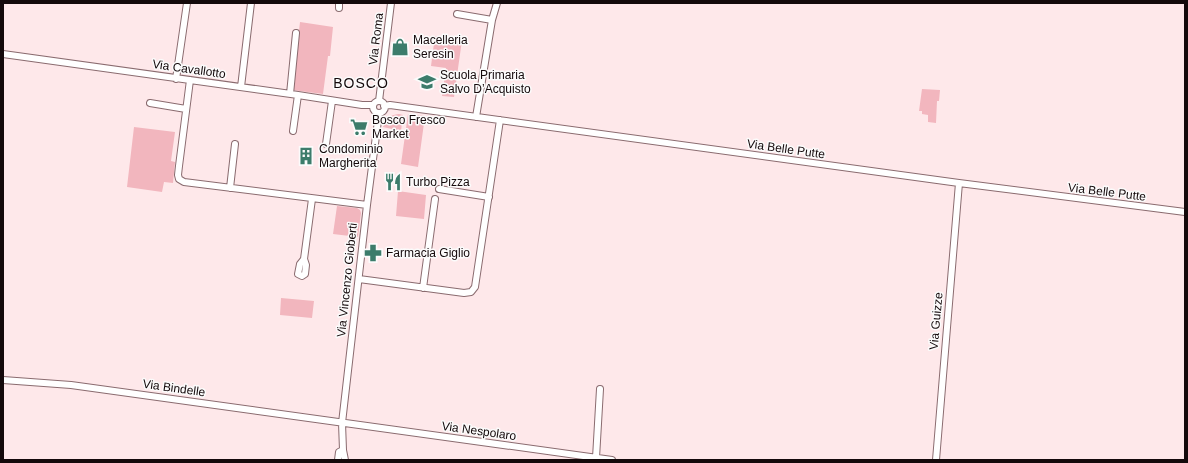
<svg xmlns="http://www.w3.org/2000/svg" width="1188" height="463" font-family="Helvetica,sans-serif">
  <rect width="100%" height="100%" fill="#fee8ea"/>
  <!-- green -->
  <path fill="#f2b6be" d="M300 22 333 27 330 56H328L323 94 292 90Z
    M435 36 462 40 454 97 442 96 446 68 431 66Z
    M922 89 940 90 939 101H937L936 123 928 122V115L922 114V111H919Z
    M399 114 403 115 401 131 383 127C387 118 389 115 399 114Z
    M408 114 425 116 418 167 401 164Z
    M134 127 175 132 171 161 175 162 173 183 164 182 162 192 127 187Z
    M398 191 426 195 424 219 396 216Z
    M337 206 357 208 360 210 361 213 358 237 333 234Z
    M281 298 314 301 312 318 280 315Z"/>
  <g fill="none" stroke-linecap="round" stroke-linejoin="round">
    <!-- minor casing -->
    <g stroke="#8a6b6f" stroke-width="8">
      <path id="minor" d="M339 8V3
        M457 14 492 20
        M3 54 298 95 362 105H373
        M176 79 187 3
        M190 80 179 166 178 175 179 179 184 182 367 205
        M241 87 251 3
        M290 94 296 33
        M379 101 391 3
        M373 107a6 6 0 1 1 12 0a6 6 0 1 1-12 0Z
        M150 103 186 109
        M384 106 390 105 959 183 1185 212
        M476 117 492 20 497 3
        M293 131 298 95
        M326 144 332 101
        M230 188 235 144
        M439 189 489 197
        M304 259 306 265 305 274 302 276 298 274 300 264 304 259 312 199
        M359 279 464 293 471 292 475 287 500 120
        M423 288 435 199
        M3 380 71 385 612 460
        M596 458 600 389
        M338 460 339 452 343 450
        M345 460 343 450 342 423 367 205 379 113
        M936 460 959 183"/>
    </g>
    <!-- minor -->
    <use href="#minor" stroke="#fff" stroke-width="6"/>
  </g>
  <!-- icons -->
  <defs>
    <g id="shop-bare" transform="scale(1.38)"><path d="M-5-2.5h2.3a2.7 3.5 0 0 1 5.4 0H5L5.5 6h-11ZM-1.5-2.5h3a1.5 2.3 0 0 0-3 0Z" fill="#3c7c6b" stroke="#fbfbfb" stroke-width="2.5" paint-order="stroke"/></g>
    <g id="school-bare" transform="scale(1.38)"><path d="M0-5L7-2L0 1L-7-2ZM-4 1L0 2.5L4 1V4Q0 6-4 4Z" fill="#3c7c6b" stroke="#fbfbfb" stroke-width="2.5" paint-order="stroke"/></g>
    <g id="supermarket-bare" transform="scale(1.38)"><path d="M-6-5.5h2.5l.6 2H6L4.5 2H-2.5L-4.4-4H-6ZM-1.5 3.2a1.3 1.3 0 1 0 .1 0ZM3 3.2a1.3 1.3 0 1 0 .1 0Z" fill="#3c7c6b" stroke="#fbfbfb" stroke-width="2.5" paint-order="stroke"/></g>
    <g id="building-bare" transform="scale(1.38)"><path d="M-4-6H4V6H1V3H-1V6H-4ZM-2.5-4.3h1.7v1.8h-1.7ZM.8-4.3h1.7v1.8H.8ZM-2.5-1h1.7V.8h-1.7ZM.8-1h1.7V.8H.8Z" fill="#3c7c6b" stroke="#fbfbfb" stroke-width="2.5" paint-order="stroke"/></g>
    <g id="restaurant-bare" transform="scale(1.38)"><path d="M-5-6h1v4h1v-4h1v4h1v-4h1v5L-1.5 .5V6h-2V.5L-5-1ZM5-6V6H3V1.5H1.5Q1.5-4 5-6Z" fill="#3c7c6b" stroke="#fbfbfb" stroke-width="2.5" paint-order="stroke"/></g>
    <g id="pharmacy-bare" transform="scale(1.38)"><path d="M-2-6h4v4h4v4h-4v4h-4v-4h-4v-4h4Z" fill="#3c7c6b" stroke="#fbfbfb" stroke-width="2.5" paint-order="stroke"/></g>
  </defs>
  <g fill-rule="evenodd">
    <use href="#shop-bare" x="400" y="47"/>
    <use href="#school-bare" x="427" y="82"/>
    <use href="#supermarket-bare" x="359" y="127"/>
    <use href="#building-bare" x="306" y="156"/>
    <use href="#restaurant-bare" x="393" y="182"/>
    <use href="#pharmacy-bare" x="373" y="253"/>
  </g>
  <g text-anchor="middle" stroke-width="3" stroke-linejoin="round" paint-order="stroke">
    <!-- street labels -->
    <g font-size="12" fill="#14090b" stroke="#fbfbfb">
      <text transform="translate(376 39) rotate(-83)" y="4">Via Roma</text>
      <text transform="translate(189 69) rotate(8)" y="4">Via Cavallotto</text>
      <text transform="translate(786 149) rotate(8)" y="4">Via Belle Putte</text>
      <text transform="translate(1107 192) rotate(7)" y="4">Via Belle Putte</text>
      <text transform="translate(347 280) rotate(-84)" y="4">Via Vincenzo Gioberti</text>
      <text transform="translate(936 321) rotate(-85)" y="4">Via Guizze</text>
      <text transform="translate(174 388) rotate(8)" y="4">Via Bindelle</text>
      <text transform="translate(479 431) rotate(8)" y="4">Via Nespolaro</text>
    </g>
    <!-- poi labels -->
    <g font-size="12" fill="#14090b" stroke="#fbfbfb" text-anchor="start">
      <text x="413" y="44">Macelleria<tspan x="413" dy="14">Seresin</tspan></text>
      <text x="440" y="79">Scuola Primaria<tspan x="440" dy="14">Salvo D’Acquisto</tspan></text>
      <text x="372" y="124">Bosco Fresco<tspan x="372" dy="14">Market</tspan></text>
      <text x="319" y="153">Condominio<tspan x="319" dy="14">Margherita</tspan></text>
      <text x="406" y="186">Turbo Pizza</text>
      <text x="386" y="257">Farmacia Giglio</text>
    </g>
    <!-- quarter labels -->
    <g font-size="14" letter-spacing="1" fill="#14090b" stroke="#fbfbfb">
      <text x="361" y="88">BOSCO</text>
    </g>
  </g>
  <!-- border -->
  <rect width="1188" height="463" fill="none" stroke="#14090b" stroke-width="8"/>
</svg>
